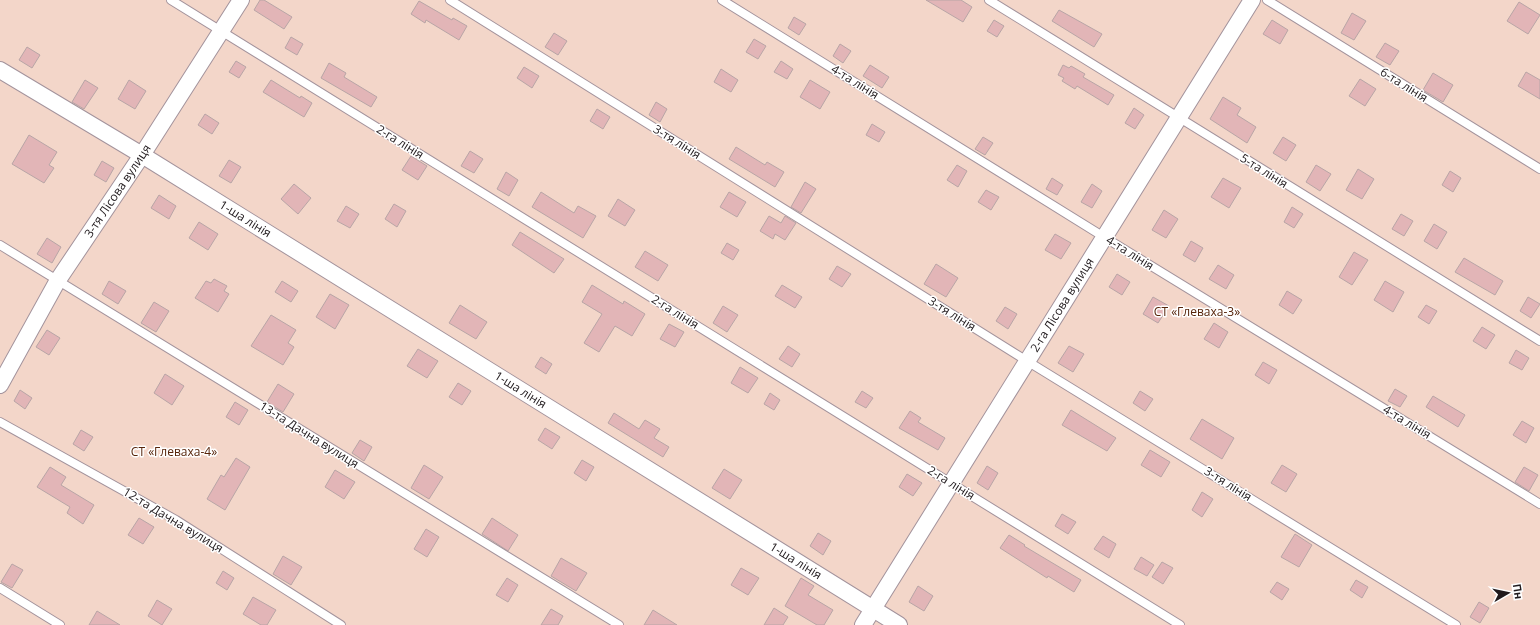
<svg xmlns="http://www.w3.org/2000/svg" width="1540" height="625" font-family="'Open Sans',sans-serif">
  <rect width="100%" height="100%" fill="#ffedf6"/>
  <!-- green -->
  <path fill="#f3d6c9" d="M0 0H1540V625H0Z"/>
  <!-- building -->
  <path fill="#e2b5b7" stroke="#b8a5a6" d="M260 0H264L292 17 284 29 254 10Z
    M926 0H961L972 7 963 22Z
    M419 1 452 20 453 18 467 26 459 40 426 20 425 23 411 14Z
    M1519 2 1540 15 1528 34 1507 21Z
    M1059 10 1102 34 1094 47 1052 21Z
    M1352 13 1366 21 1354 40 1341 33Z
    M794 17 806 24 799 35 788 28Z
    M994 20 1004 26 997 37 987 31Z
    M1272 20 1288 30 1280 44 1263 34Z
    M554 33 567 41 558 55 545 47Z
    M291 37 303 44 297 55 285 48Z
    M754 39 766 46 758 59 746 52Z
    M1385 43 1399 51 1390 65 1376 57Z
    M840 44 851 51 843 63 833 56Z
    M27 47 40 55 32 68 19 60Z
    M236 61 246 67 239 78 229 72Z
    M781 61 793 69 787 79 774 72Z
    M329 63 346 73 344 77 377 97 371 107 321 78Z
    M870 65 889 77 882 88 863 76Z
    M1063 65 1069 68 1071 66 1085 74 1083 77 1114 95 1108 105 1077 86 1075 89 1062 81 1064 78 1058 75Z
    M524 67 539 76 532 88 517 78Z
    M721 69 738 80 731 92 714 82Z
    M1526 72 1540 80V99L1518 86Z
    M1433 73 1453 85 1443 102 1423 90Z
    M1360 79 1376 89 1365 106 1349 96Z
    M85 80 98 88 84 109 72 102Z
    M129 80 146 91 135 109 118 99Z
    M271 80 300 98 301 96 312 103 304 117 263 92Z
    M810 80 830 92 820 109 800 97Z
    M1223 97 1241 108 1237 115 1256 127 1247 143 1210 119Z
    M656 102 667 109 660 122 649 115Z
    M1134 108 1144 115 1135 129 1125 123Z
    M597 109 610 117 603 129 590 121Z
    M205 114 219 123 212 134 198 125Z
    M872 124 885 132 879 142 866 135Z
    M29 135 57 152 49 165 54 168 44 183 12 164Z
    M983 137 993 143 985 155 975 149Z
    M1283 137 1296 145 1286 161 1273 153Z
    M736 147 765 165 767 162 784 172 775 187 729 159Z
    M470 151 483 159 474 173 461 166Z
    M411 156 427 166 418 180 402 170Z
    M229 160 241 167 231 183 219 176Z
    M102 161 114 168 106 182 94 175Z
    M957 165 967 171 958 187 947 180Z
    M1316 165 1331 174 1320 191 1306 182Z
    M1358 169 1374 179 1362 199 1346 190Z
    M1450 171 1461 178 1453 192 1442 185Z
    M506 172 518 180 509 196 497 189Z
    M1052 178 1063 185 1057 195 1046 189Z
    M1223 178 1241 188 1229 208 1211 197Z
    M805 182 816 189 801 213 791 207Z
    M294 184 311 198 298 214 281 199Z
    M1092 184 1102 191 1092 208 1081 202Z
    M986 190 999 197 991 210 978 202Z
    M541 192 574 213 578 206 596 216 583 238 532 207Z
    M729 192 746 202 737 217 720 207Z
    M159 195 176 206 169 219 151 208Z
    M618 199 635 210 625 226 608 216Z
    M394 204 406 211 397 227 385 219Z
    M346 206 359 214 350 228 337 221Z
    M1292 207 1303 214 1294 228 1284 222Z
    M1164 210 1178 219 1166 238 1152 230Z
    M1401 214 1413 221 1404 236 1392 229Z
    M769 216 781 223 785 216 796 223 785 240 775 234 773 239 760 231Z
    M199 222 218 234 208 250 189 238Z
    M1434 224 1447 232 1437 249 1424 241Z
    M520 232 564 259 554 273 512 245Z
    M1055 234 1071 243 1061 259 1045 250Z
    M47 238 61 247 52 263 37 254Z
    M1191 241 1203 248 1195 262 1183 255Z
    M727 243 739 250 733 260 721 253Z
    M645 251 668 265 658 281 635 267Z
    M1354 252 1368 260 1352 285 1339 277Z
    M1464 258 1503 281 1495 295 1455 272Z
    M936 264 958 278 946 297 924 284Z
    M1218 265 1234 275 1226 289 1209 279Z
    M837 266 851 274 842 287 829 279Z
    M1117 274 1130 282 1122 295 1109 287Z
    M214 279 227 286 224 291 229 294 218 312 195 298 206 281 211 283Z
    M109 281 126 291 118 304 102 294Z
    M282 281 298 291 291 302 275 292Z
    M1385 281 1404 292 1393 312 1374 300Z
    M592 285 623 304 624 301 645 314 632 336 615 326 599 352 584 343 602 314 582 302Z
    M782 285 802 297 795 308 775 296Z
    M1287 291 1302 300 1293 314 1279 305Z
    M330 294 349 305 335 329 316 317Z
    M1153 297 1169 306 1158 323 1143 314Z
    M1528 297 1540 304 1531 318 1520 311Z
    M154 302 169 311 156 332 141 323Z
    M460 305 487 322 476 339 449 323Z
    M1426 305 1437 311 1429 324 1418 317Z
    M723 306 738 315 727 332 713 323Z
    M1005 307 1017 314 1008 329 996 321Z
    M271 315 296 330 288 343 294 347 283 365 251 346Z
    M1214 323 1228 332 1219 348 1204 339Z
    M669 324 684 332 675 347 660 339Z
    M1482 327 1495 335 1486 349 1473 341Z
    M47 330 60 338 49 355 36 347Z
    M788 346 800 354 792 367 779 359Z
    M1069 346 1084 354 1073 372 1058 363Z
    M418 349 438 361 427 378 407 366Z
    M1516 350 1529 358 1522 370 1509 363Z
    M541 357 552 364 546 374 535 367Z
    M1263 362 1277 370 1269 384 1255 375Z
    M740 367 758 378 748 393 731 383Z
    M165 374 184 386 172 405 154 393Z
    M458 383 471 391 462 405 449 397Z
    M278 384 294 394 283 412 267 402Z
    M1395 389 1407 396 1400 407 1388 401Z
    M20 390 32 398 25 409 14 401Z
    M862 391 873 398 866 408 855 402Z
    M1140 391 1153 399 1145 411 1133 403Z
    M770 393 780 400 774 410 764 404Z
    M1433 396 1465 415 1458 427 1426 407Z
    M235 402 248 410 239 425 226 417Z
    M1071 410 1116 438 1107 451 1062 425Z
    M910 411 921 418 918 422 945 438 938 450 899 428Z
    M614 413 639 429 645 420 660 429 654 438 669 447 663 457 608 423Z
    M1202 419 1234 438 1222 459 1190 439Z
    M1522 421 1534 428 1526 443 1513 435Z
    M545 428 560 437 552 449 538 440Z
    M81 430 93 437 84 451 73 444Z
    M360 440 372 447 364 461 352 453Z
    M1150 450 1170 462 1161 477 1141 465Z
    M236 458 250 467 225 510 207 499 221 475 224 477Z
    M582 460 594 467 586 481 574 473Z
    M424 465 443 477 429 499 411 488Z
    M1282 465 1297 474 1286 492 1271 483Z
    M987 466 998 473 988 490 977 483Z
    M50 467 66 477 61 485 94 505 83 524 67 513 70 507 37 487Z
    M1524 467 1538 475 1529 491 1515 482Z
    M724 469 742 480 730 499 712 488Z
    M335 470 355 482 344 499 325 487Z
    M907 474 922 483 913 496 899 487Z
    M1202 492 1213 499 1202 517 1192 510Z
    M1062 514 1076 522 1068 534 1055 526Z
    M139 518 154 527 143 544 128 535Z
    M492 518 518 535 508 551 482 534Z
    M426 529 439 537 427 557 414 549Z
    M818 533 831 541 823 555 810 546Z
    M1295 534 1312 545 1299 567 1281 557Z
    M1009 535 1025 545 1024 546 1081 580 1074 592 1048 576 1047 578 1000 548Z
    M1103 536 1116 544 1109 558 1094 549Z
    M283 556 302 567 291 585 273 574Z
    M1141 557 1154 565 1147 576 1134 569Z
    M561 558 587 573 576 591 551 576Z
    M1162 562 1173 568 1163 584 1152 577Z
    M12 564 23 570 12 588 1 582Z
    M741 568 759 578 748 595 731 585Z
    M223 571 234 578 227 590 216 583Z
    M507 578 518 585 508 602 496 595Z
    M801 578 814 586 808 595 833 610 824 625H817L785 606Z
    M1356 580 1368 587 1362 598 1350 590Z
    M1277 582 1289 589 1282 600 1270 592Z
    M918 586 933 596 924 611 909 602Z
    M253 597 276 610 267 625H261L243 614Z
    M157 600 172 609 162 625 148 616Z
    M1479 602 1489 608 1480 623 1470 617Z
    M774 608 788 617 783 625H764Z
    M551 609 563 616 558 625H541Z
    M653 610 677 625H644Z
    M97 611 120 625H89Z"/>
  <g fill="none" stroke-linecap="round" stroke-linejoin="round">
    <!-- service casing -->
    <g stroke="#a3939c" stroke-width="10">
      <path id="service" d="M171 0 1180 625
        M450 0 1027 361 1456 625
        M722 0 1104 237 1540 504
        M989 0 1540 341
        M1267 0 1540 169
        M0 245 619 625
        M0 422 176 520 341 625
        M0 588 60 625"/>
    </g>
    <!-- minor casing -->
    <g stroke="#a3939c" stroke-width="18">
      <g id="minor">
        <path id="s1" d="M0 70 142 155 899 625"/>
        <path id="s2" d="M0 385 58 280 142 155 241 0"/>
        <path id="s3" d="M863 625 1252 0"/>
      </g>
    </g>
    <!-- service -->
    <use href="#service" stroke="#fff" stroke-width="8"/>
    <!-- minor -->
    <use href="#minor" stroke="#fff" stroke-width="16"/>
  </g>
  <g text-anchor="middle" stroke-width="3" stroke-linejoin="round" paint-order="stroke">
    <!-- street labels -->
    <g font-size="12" fill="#201a1d" stroke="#fff">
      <text transform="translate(855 82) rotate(32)" y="4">4-та лінія</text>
      <text transform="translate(1404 85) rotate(32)" y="4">6-та лінія</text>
      <text transform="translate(400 142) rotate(32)" y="4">2-га лінія</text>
      <text transform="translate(677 142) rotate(32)" y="4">3-тя лінія</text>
      <text transform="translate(1264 171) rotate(32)" y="4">5-та лінія</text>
      <text dy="4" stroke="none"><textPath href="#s2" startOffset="227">3-тя Лісова вулиця</textPath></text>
      <text dy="4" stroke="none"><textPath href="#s1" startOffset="287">1-ша лінія</textPath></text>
      <text transform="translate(1130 253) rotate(32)" y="4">4-та лінія</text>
      <text dy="4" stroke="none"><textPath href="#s3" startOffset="377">2-га Лісова вулиця</textPath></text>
      <text transform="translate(675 312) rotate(32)" y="4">2-га лінія</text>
      <text transform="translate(952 314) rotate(32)" y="4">3-тя лінія</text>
      <text dy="4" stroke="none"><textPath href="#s1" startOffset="611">1-ша лінія</textPath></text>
      <text transform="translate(1407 422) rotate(31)" y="4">4-та лінія</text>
      <text transform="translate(309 435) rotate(32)" y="4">13-та Дачна вулиця</text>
      <text transform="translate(951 483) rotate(32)" y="4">2-га лінія</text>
      <text transform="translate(1228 484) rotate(32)" y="4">3-тя лінія</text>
      <text transform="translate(173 520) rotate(31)" y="4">12-та Дачна вулиця</text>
      <text dy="4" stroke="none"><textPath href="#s1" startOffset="935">1-ша лінія</textPath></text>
    </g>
    <!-- park labels -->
    <g font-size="12" fill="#56240a" stroke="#fff">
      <text x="1197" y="316">СТ «Глеваха-3»</text>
      <text x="174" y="456">СТ «Глеваха-4»</text>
    </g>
  </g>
  <!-- north arrow -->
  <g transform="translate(1508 593) rotate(81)" stroke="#ffffff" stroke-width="3" paint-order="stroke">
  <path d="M0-3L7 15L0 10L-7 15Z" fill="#201a1d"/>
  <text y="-6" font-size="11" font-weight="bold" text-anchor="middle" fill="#201a1d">Пн</text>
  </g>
</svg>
